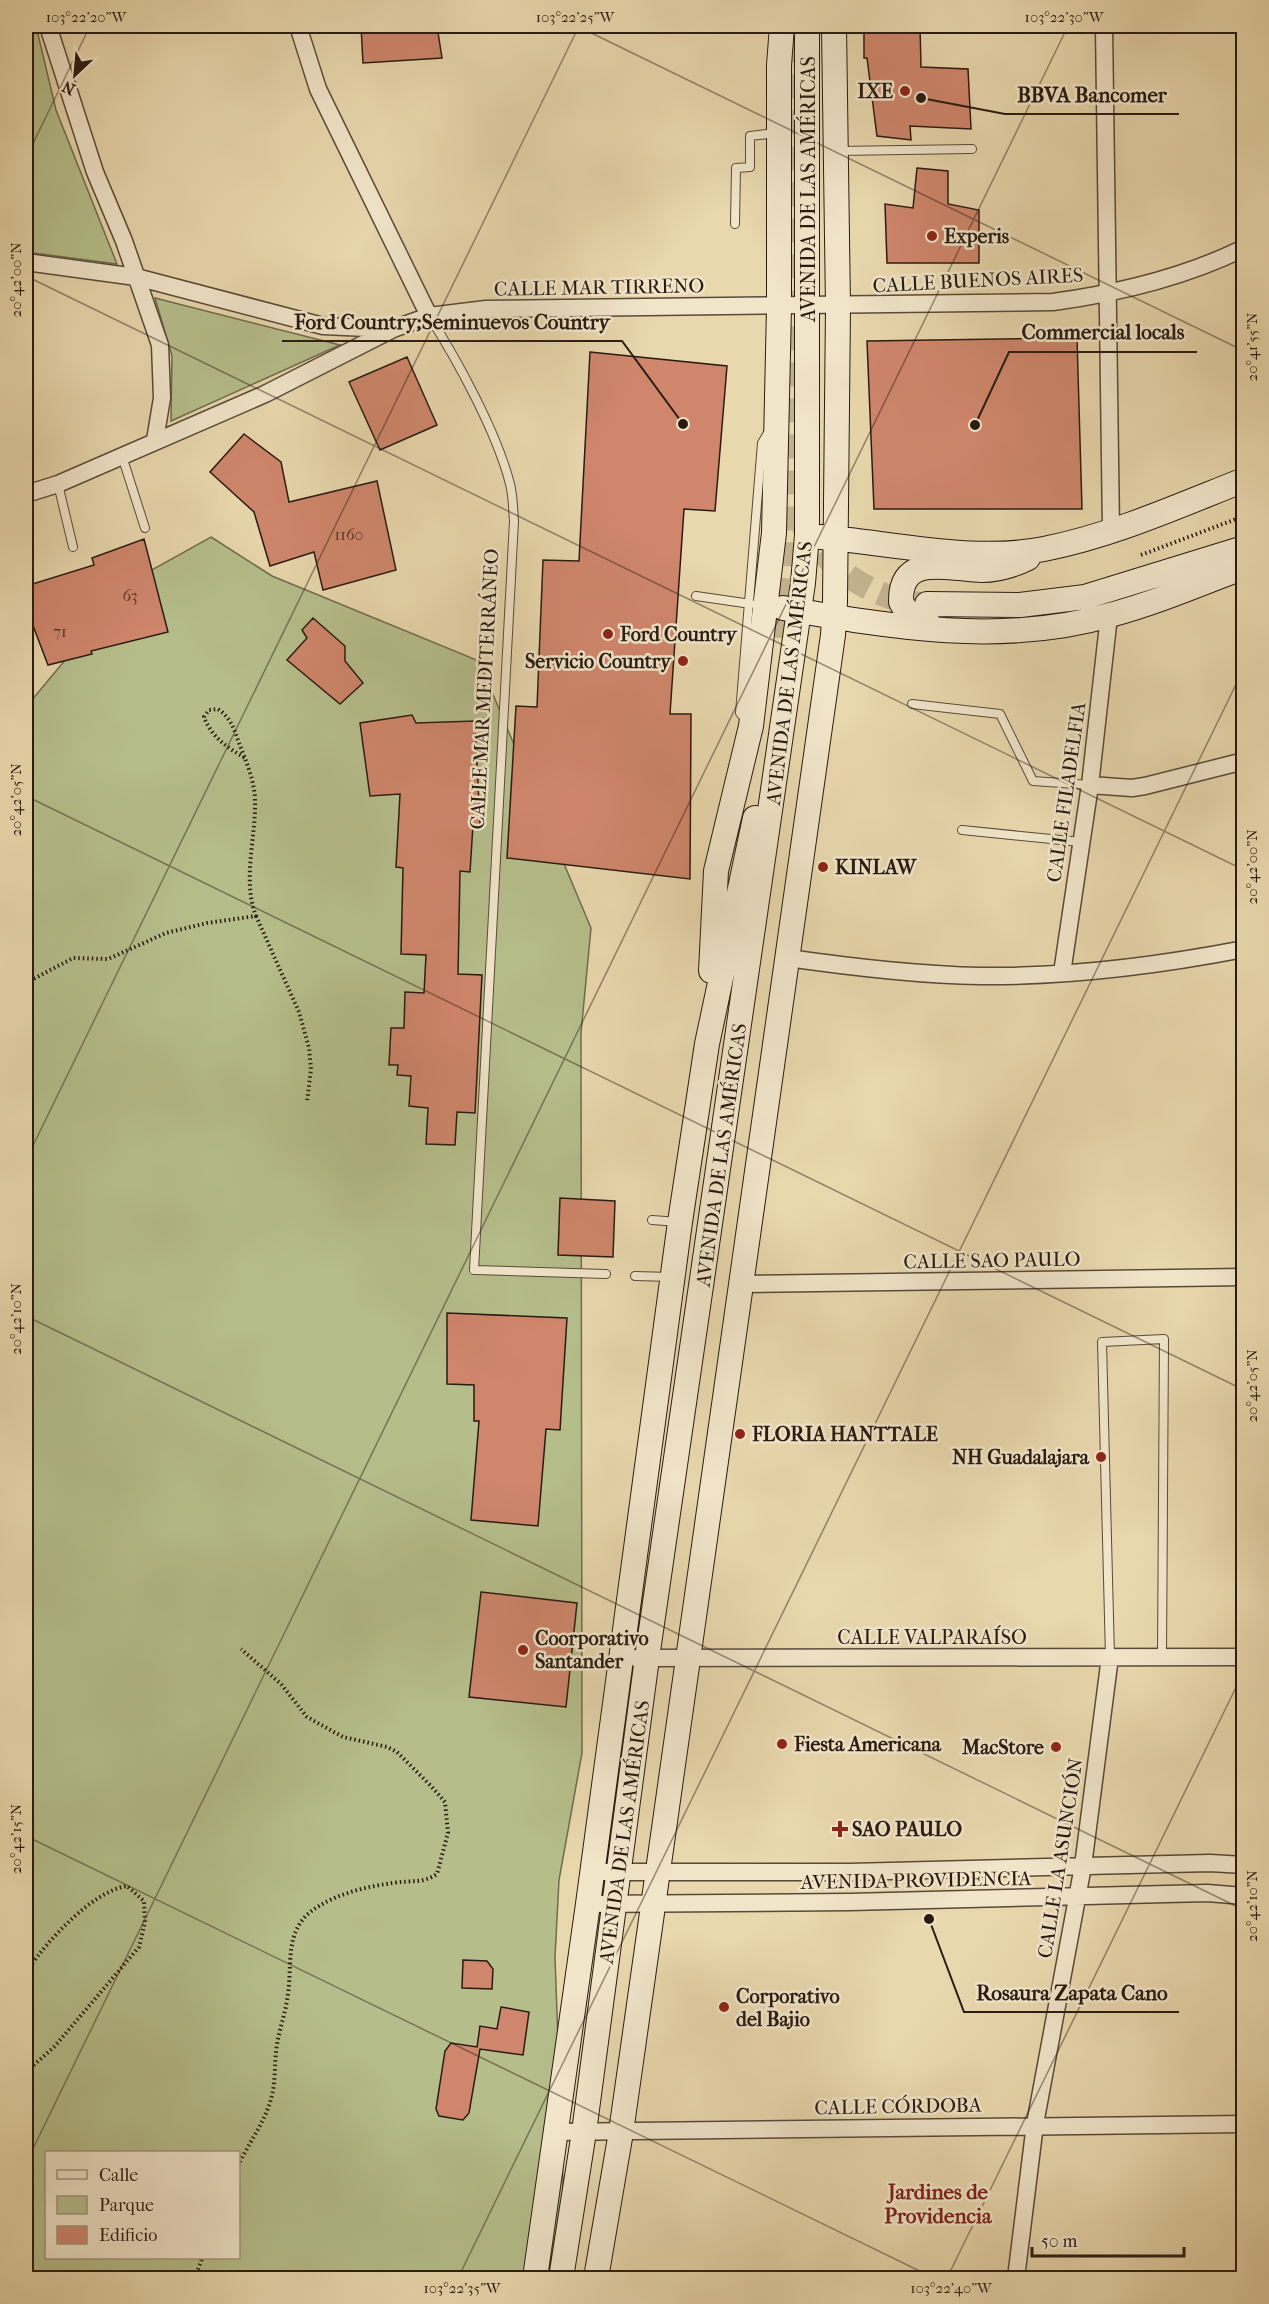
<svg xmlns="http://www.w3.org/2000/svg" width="1269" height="2304" font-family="'IM FELL French Canon',serif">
  <rect width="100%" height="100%" fill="#e9d7ad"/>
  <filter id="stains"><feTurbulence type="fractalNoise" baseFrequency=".00333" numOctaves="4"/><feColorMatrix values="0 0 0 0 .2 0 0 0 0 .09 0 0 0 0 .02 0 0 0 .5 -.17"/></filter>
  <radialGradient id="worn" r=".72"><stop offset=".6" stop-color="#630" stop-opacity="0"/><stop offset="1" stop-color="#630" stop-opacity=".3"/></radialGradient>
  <!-- green -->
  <path fill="#b5be8b" stroke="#6f6c4e" stroke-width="1.5" fill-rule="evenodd" d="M26 26H36L56 110 117 264 26 252Z
    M155 298 340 345 171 421 172 356Z
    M211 537 272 576 479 661 591 928 581 1033 582 1753 559 1880 555 1957 564 2209 551 2278H26V707L130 582ZM46 2152H238V2258H46Z"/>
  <!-- building -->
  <path fill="#cf866c" stroke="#291b12" stroke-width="1.5" d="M361 26H437L442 58 363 63Z
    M864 26H920L921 67 968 69 971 129 910 126 911 140 877 136 867 58H864Z
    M917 168 948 171V204L979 210V263H887L885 204 913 208Z
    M1077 338 1082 509H874L867 341Z
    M590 352 727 366 715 511 684 509 670 714H691L690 879 507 858 516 706 537 707 543 560 579 561Z
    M407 357 437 425 380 450 349 382Z
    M244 434 281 462 289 502 377 481 396 570 323 590 314 552 270 566 254 512 210 472Z
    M144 539 168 632 91 651 92 654 48 665 26 607V586L94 565 92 558Z
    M313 618 345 646V661L363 683 340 704 287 660 307 638 302 630Z
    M412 715 416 723 475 721 480 825H473L470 872 460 871 458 974 482 975 475 1113 457 1112 455 1145 426 1144 428 1108 409 1106 411 1076 397 1075 398 1065H389L391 1028H404L405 992 424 993 426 955 401 954 403 868 396 867 400 794 370 796 360 723Z
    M560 1198 615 1201 613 1257 558 1255Z
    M447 1313 567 1318 560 1430 546 1429 538 1526 471 1520 479 1421H474V1385L447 1384Z
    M481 1592 577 1603 566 1707 469 1697Z
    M463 1960 487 1961 493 1969 492 1989 462 1988Z
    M501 2007 529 2012 523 2055 480 2049 469 2113 463 2120 439 2116 436 2109 445 2051 451 2043 477 2047 480 2026 497 2029Z"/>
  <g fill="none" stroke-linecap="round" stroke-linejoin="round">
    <!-- secondary-tunnel -->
    <path stroke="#c3b18e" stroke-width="24" stroke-dasharray="24 12" stroke-linecap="butt" d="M801 522C825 567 870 598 921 604
      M781 638 788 545 794 26"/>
    <!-- service casing -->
    <g stroke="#594a39" stroke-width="10">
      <path id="service" d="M837 151 972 149
        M735 224 736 168 750 167V136L776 133
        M429 316C458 361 497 433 510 484 513 495 513 509 514 521L474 1270 606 1274
        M122 456 145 528
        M58 484 73 547
        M696 596 751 604
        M912 704 1000 714 1033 781 1090 785
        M747 721 740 713 762 443 769 431
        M962 830 1081 842
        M652 1220 679 1222
        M635 1276 671 1277
        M1110 1657 1102 1342 1164 1339 1162 1657"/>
    </g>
    <!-- minor casing -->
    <g stroke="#594a39" stroke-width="19">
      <path id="minor" d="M48 26 95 172 124 241 160 345 162 398 155 440
        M298 26 318 89 429 316
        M1104 26 1111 531
        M26 262 136 277 323 326 389 329
        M26 494 58 484 265 394 393 329 429 316 486 309 1053 302C1119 293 1183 278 1244 248
        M1090 785 1132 788 1145 786 1244 761
        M788 958C851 967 916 975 980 976 1069 977 1156 966 1244 949
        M1062 973 1090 785 1109 616
        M742 1284 1244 1277
        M636 1658 1244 1657
        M592 1872H850L1210 1863 1244 1865
        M588 1904 850 1902 1207 1893 1244 1896
        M554 2132 1244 2124
        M1016 2278 1035 2124 1083 1866 1110 1657"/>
    </g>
    <!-- secondary casing -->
    <g stroke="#291b12" stroke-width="26">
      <path id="secondary" d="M821 537C891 543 975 563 1044 549 1114 535 1178 506 1244 480
        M927 604 1020 605 1085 597 1244 548
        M783 608C890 627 1003 646 1110 615 1155 603 1200 584 1244 567
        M932 627 907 612 901 602C900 552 950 569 982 570 999 570 1014 565 1028 558
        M711 971 716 871 751 726 774 533 779 307V65L782 26
        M535 2278 588 1904 680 1222 707 1044 755 818
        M561 2278 584 2132 647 1658 803 583 807 535V26
        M596 2278 621 2132 833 635 835 602 838 307 834 26"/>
    </g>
    <!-- path -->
    <path stroke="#291b12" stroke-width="4" stroke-dasharray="1.5 3" stroke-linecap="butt" d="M1141 555 1244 516
      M256 916 299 1012 309 1048 311 1069 307 1102
      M26 983 73 958 108 959 166 933 207 923 256 916C242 880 256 838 255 801 255 782 246 761 239 743 234 729 231 718 218 709L209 710 204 717C212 738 227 747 245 758
      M26 1967 29 1968C48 1940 93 1891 127 1886L144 1901 145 1922 139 1947 55 2046 26 2072
      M238 2166C249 2142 266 2121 272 2095 276 2079 274 2062 277 2045 279 2030 285 2015 287 2000 294 1965 281 1928 319 1906 340 1893 369 1886 393 1883 410 1880 422 1884 437 1874L448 1833 445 1802 432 1787 397 1752 387 1747 343 1737 307 1717 281 1684 241 1649
      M195 2278 202 2258"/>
    <!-- service -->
    <use href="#service" stroke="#f1e5ca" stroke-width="8"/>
    <!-- minor -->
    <use href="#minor" stroke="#f1e5ca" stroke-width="16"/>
    <!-- secondary -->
    <use href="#secondary" stroke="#f1e5ca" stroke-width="24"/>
  </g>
  <!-- ticks -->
  <path fill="none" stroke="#291b12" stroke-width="1.5" stroke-opacity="0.45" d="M577 26 1244 351M26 158 90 26M26 276 1244 870M26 796 1244 1390M26 1160 579 26M26 1316 1244 1910M26 1836 934 2278M26 2163 1068 26M458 2278 1244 668M947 2278 1244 1671"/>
  <!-- markers -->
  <g fill="#8f2418" stroke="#f1e5ca" stroke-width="2">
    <circle cx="905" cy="91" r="6"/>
    <circle cx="932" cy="236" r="6"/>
    <circle cx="608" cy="634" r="6"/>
    <circle cx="683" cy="661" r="6"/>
    <circle cx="823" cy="867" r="6"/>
    <circle cx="740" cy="1434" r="6"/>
    <circle cx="1101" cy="1457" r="6"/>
    <circle cx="523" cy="1650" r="6"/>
    <circle cx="782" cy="1744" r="6"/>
    <circle cx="1056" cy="1747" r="6"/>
    <path d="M837 1820h6v6h6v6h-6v6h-6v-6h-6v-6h6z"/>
    <circle cx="724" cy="2007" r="6"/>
  </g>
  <g text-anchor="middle" stroke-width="5" stroke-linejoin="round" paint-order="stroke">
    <!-- number labels -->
    <g font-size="16" fill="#523628">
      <text x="349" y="540">1160</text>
      <text x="130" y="601">63</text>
      <text x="60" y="637">71</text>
    </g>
    <!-- poi labels -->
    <g font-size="20" font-weight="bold" fill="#291b12" stroke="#f1e5ca" text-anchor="start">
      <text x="893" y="98" text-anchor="end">IXE</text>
      <text x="944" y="243">Experis</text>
      <text x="620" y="641">Ford Country</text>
      <text x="671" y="668" text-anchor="end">Servicio Country</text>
      <text x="835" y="874">KINLAW</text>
      <text x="752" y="1441">FLORIA HANTTALE</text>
      <text x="1089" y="1464" text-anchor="end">NH Guadalajara</text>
      <text x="535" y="1645">Coorporativo<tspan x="535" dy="23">Santander</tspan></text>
      <text x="794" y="1751">Fiesta Americana</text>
      <text x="1044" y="1754" text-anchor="end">MacStore</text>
      <text x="852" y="1836">SAO PAULO</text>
      <text x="736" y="2003">Corporativo<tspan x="736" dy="23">del Bajio</tspan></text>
    </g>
    <!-- street labels -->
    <g font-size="20" fill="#291b12" stroke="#f1e5ca">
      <text transform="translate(808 189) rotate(-90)" y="7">AVENIDA DE LAS AMÉRICAS</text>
      <text transform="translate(978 280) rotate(-3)" y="7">CALLE BUENOS AIRES</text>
      <text transform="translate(599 287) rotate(-1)" y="7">CALLE MAR TIRRENO</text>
      <text transform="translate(789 673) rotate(-83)" y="7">AVENIDA DE LAS AMÉRICAS</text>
      <text transform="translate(484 689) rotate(-87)" y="7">CALLE MAR MEDITERRÁNEO</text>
      <text transform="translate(1066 792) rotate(-82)" y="7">CALLE FILADELFIA</text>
      <text transform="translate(721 1155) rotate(-82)" y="7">AVENIDA DE LAS AMÉRICAS</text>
      <text transform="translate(992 1260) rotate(-1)" y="7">CALLE SAO PAULO</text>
      <text x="932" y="1644">CALLE VALPARAÍSO</text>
      <text transform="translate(624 1832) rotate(-82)" y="7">AVENIDA DE LAS AMÉRICAS</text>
      <text transform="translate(1060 1858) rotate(-81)" y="7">CALLE LA ASUNCIÓN</text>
      <text transform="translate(916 1880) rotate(-1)" y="7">AVENIDA PROVIDENCIA</text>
      <text transform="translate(898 2106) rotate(-1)" y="7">CALLE CÓRDOBA</text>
    </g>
    <!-- neighbourhood labels -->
    <g font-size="21" font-weight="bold" fill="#7a1f14" stroke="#f1e5ca">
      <text x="938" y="2199">Jardines de<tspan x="938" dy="24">Providencia</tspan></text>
    </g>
  </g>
  <!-- callouts -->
  <path fill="none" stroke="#291b12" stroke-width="2" d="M921 98L1005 114H1179M683 424L622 341H282M975 425L1009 352H1197M929 1919L964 2012H1179"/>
  <g fill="#291b12" stroke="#f1e5ca" stroke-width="2">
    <circle cx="921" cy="98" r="6"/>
    <circle cx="683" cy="424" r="6"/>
    <circle cx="975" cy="425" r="6"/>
    <circle cx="929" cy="1919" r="6"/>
  </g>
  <g font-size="21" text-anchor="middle" font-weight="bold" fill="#291b12" stroke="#f1e5ca" stroke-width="5" stroke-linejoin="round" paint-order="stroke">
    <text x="1092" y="102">BBVA Bancomer</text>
    <text x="452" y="329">Ford Country;Seminuevos Country</text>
    <text x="1103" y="339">Commercial locals</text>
    <text x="1072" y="2000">Rosaura Zapata Cano</text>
  </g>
  <!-- margin -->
  <rect width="1269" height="2304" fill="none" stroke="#e9d7ad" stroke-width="66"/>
  <!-- legend -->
  <rect x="45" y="2151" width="195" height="108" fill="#f1e5ca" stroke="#a19480" stroke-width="1.5"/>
  <rect x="57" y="2170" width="30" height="9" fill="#f1e5ca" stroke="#a19480" stroke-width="1.5"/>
  <text x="99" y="2181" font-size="18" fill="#291b12">Calle</text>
  <rect x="57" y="2196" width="30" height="18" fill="#b5be8b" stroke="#a19480" stroke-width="1.5"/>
  <text x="99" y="2211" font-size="18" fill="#291b12">Parque</text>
  <rect x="57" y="2226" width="30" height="18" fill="#cf866c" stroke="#a19480" stroke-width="1.5"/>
  <text x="99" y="2241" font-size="18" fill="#291b12">Edificio</text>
  <!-- north arrow -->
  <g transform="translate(75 75) rotate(206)" stroke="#f1e5ca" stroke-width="4.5" paint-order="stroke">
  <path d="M0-4.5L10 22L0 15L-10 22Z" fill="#291b12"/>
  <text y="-9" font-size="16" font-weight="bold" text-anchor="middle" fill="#291b12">N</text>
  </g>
  <!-- scale -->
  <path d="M1032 2247v9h152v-9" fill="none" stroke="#291b12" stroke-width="3"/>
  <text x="1041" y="2247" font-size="18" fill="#291b12" stroke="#f1e5ca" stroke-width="4.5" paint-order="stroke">50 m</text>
  <rect x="33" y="33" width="1203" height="2238" fill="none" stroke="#291b12" stroke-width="2"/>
  <g font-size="15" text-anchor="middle" fill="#291b12">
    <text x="86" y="22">103°22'20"W</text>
    <text x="575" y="22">103°22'25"W</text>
    <text x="1064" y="22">103°22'30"W</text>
    <text transform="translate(16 280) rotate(-90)" y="5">20°42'00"N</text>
    <text transform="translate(1252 347) rotate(-90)" y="5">20°41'55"N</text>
    <text transform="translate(16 800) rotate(-90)" y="5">20°42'05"N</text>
    <text transform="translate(1252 867) rotate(-90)" y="5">20°42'00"N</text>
    <text transform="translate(16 1319) rotate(-90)" y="5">20°42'10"N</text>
    <text transform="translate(1252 1386) rotate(-90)" y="5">20°42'05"N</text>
    <text transform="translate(16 1839) rotate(-90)" y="5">20°42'15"N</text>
    <text transform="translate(1252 1906) rotate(-90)" y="5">20°42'10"N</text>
    <text x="462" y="2293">103°22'35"W</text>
    <text x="951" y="2293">103°22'40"W</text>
  </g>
  <rect width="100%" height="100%" filter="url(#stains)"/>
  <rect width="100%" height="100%" fill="url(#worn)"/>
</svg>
